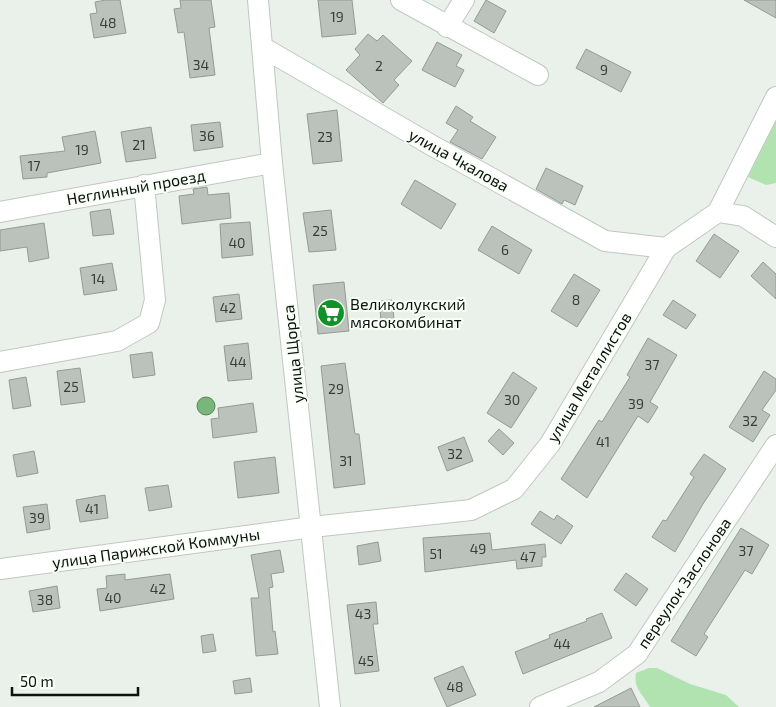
<svg xmlns="http://www.w3.org/2000/svg" width="776" height="707" font-family="'Exo 2',sans-serif">
  <rect width="100%" height="100%" fill="#eaf1ea"/>
  <!-- green -->
  <path fill="#b0e3b0" d="M776 121V183L766 185 748 177Z
    M649 668H657L690 684 726 695 739 707H650C643 694 633 689 636 673Z"/>
  <!-- water -->
  <path fill="#79b679" stroke="#598459" d="M197 406a9 9 0 1 1 18 0a9 9 0 1 1-18 0Z"/>
  <!-- building -->
  <path fill="#bbc1bb" stroke="#949b94" d="M106 0H120L126 33 94 38 90 14 97 13 95 2Z
    M180 0H211L215 27 209 28 215 75 190 78 184 32 178 33 174 9 181 8Z
    M318 0H352L356 34 322 37Z
    M486 0 506 11 494 33 474 21Z
    M744 0H776V18Z
    M368 34 377 41 383 35 412 61 394 80 399 85 383 103 346 70 360 55 355 49Z
    M437 42 462 55 456 66 464 70 455 87 422 70Z
    M586 49 631 72 621 92 576 68Z
    M456 106 473 117 470 121 496 137 482 159 450 142 458 130 446 123Z
    M337 110 342 161 313 164 307 114Z
    M220 122 223 147 194 151 191 125Z
    M151 127 156 158 126 162 121 132Z
    M95 131 101 163 47 173V177L23 179 20 156 65 151 62 137Z
    M546 168 583 186 575 205 564 200 562 204 536 189Z
    M415 180 456 204 441 229 401 204Z
    M207 187 208 195 229 193 231 218 182 224 179 196 194 194 193 189Z
    M110 209 114 234 93 236 90 212Z
    M331 210 336 250 309 252 303 213Z
    M250 222 253 255 222 258 220 224Z
    M44 223 49 258 29 262 27 247 0 251V230Z
    M492 226 532 250 519 274 478 250Z
    M714 234 739 251 720 278 696 261Z
    M763 262 776 274V299L751 276Z
    M112 263 117 290 84 295 80 268Z
    M574 274 600 290 577 327 551 311Z
    M344 282 349 331 318 334 313 285Z
    M239 294 242 319 216 322 213 297Z
    M392 300 394 319 381 320 379 301Z
    M673 300 696 315 686 329 663 315Z
    M648 338 677 355 650 402 658 407 648 423 638 416 587 498 561 479 599 420 602 422 630 377 627 375Z
    M248 343 252 379 228 381 224 346Z
    M152 352 155 375 133 378 130 355Z
    M345 363 355 434H359L365 484 334 488 321 366Z
    M80 368 85 402 61 405 57 371Z
    M764 371 776 379V390L762 410 770 415 753 442 729 427Z
    M513 372 537 388 511 428 487 413Z
    M26 377 31 406 13 409 9 380Z
    M253 403 257 432 213 438 211 419 219 418 218 408Z
    M499 429 514 443 503 455 488 441Z
    M464 437 473 461 447 471 438 447Z
    M34 451 38 473 17 477 13 455Z
    M704 454 726 469 703 504 675 552 652 537 663 520 666 521 694 477 690 474Z
    M275 457 279 493 238 498 234 462Z
    M168 485 172 507 149 511 145 488Z
    M105 495 108 518 80 522 76 500Z
    M47 504 50 529 27 533 23 507Z
    M540 511 554 520 557 515 573 526 561 544 531 524Z
    M741 528 769 545 752 574 745 570 704 634 708 637 696 656 671 641Z
    M490 533 492 550 545 544 546 557H542V566L517 569 516 560 425 572 423 538Z
    M378 542 381 561 359 565 357 546Z
    M280 550 284 572 271 574 273 587 269 588 273 632 275 631 278 654 256 656 251 598H259L251 555Z
    M626 573 648 589 636 606 614 590Z
    M125 574V580L170 574 174 599 100 611 97 589 107 588 106 576Z
    M57 586 60 608 33 612 29 591Z
    M376 602 378 624H373L379 671 355 674 347 605Z
    M602 613 612 638 523 674 515 652 550 638 549 635 587 621 586 619Z
    M213 634 216 651 203 653 201 636Z
    M463 666 476 695 447 707 434 678Z
    M250 678 252 692 235 694 233 681Z
    M631 688 640 707H594Z"/>
  <g fill="none" stroke-linecap="round" stroke-linejoin="round">
    <!-- minor casing -->
    <g stroke="#c0c7c0" stroke-width="22">
      <path id="minor" d="M258 0 272 163 330 707
        M401 0 538 75
        M447 27 464 0
        M262 47 433 146 605 241 666 248
        M0 212 272 163
        M718 212 743 216 776 237
        M0 362 117 341 149 323 155 300 144 185
        M0 569 312 527 471 510 514 489 550 444 666 248 718 212 776 97
        M540 707 599 682 637 654 776 445"/>
    </g>
    <!-- minor -->
    <use href="#minor" stroke="#fff" stroke-width="20"/>
  </g>
  <!-- icons -->
  <defs>
    <g id="supermarket-disc" transform="scale(1.4375)"><circle r="9.5" fill="#109326" stroke="#f8fff7"/><path d="M-6-5.5h2.5l.6 2H6L4.5 2H-2.5L-4.4-4H-6ZM-1.5 3.2a1.3 1.3 0 1 0 .1 0ZM3 3.2a1.3 1.3 0 1 0 .1 0Z" fill="#fff"/></g>
  </defs>
  <g fill-rule="evenodd">
    <use href="#supermarket-disc" x="331" y="313"/>
  </g>
  <g text-anchor="middle" stroke-width="4" stroke-linejoin="round" paint-order="stroke">
    <!-- number labels -->
    <g font-size="14" fill="#393d39">
      <text x="337" y="22">19</text>
      <text x="108" y="28">48</text>
      <text x="201" y="70">34</text>
      <text x="379" y="71">2</text>
      <text x="604" y="75">9</text>
      <text x="207" y="141">36</text>
      <text x="325" y="142">23</text>
      <text x="139" y="150">21</text>
      <text x="82" y="155">19</text>
      <text x="34" y="171">17</text>
      <text x="320" y="236">25</text>
      <text x="237" y="248">40</text>
      <text x="505" y="255">6</text>
      <text x="98" y="284">14</text>
      <text x="576" y="305">8</text>
      <text x="228" y="313">42</text>
      <text x="238" y="367">44</text>
      <text x="652" y="370">37</text>
      <text x="71" y="392">25</text>
      <text x="336" y="394">29</text>
      <text x="512" y="405">30</text>
      <text x="636" y="409">39</text>
      <text x="750" y="426">32</text>
      <text x="603" y="447">41</text>
      <text x="455" y="459">32</text>
      <text x="346" y="466">31</text>
      <text x="92" y="514">41</text>
      <text x="37" y="523">39</text>
      <text x="478" y="554">49</text>
      <text x="746" y="556">37</text>
      <text x="436" y="559">51</text>
      <text x="528" y="562">47</text>
      <text x="158" y="594">42</text>
      <text x="113" y="603">40</text>
      <text x="45" y="605">38</text>
      <text x="363" y="619">43</text>
      <text x="562" y="649">44</text>
      <text x="366" y="666">45</text>
      <text x="455" y="692">48</text>
    </g>
    <!-- street labels -->
    <g font-size="16" fill="#0e110e" stroke="#f8fff7">
      <text transform="translate(459 160) rotate(29)" y="6">улица Чкалова</text>
      <text transform="translate(136 187) rotate(-10)" y="6">Неглинный проезд</text>
      <text transform="translate(293 354) rotate(-96)" y="6">улица Щорса</text>
      <text transform="translate(589 377) rotate(-59)" y="6">улица Металлистов</text>
      <text transform="translate(156 548) rotate(-8)" y="6">улица Парижской Коммуны</text>
      <text transform="translate(684 583) rotate(-56)" y="6">переулок Заслонова</text>
    </g>
    <!-- poi labels -->
    <g font-size="16" fill="#0e110e" stroke="#f8fff7" text-anchor="start">
      <text x="350" y="310">Великолукский<tspan x="350" dy="18">мясокомбинат</tspan></text>
    </g>
  </g>
  <!-- scale -->
  <path d="M12 687v8h126v-8" fill="none" stroke="#0e110e" stroke-width="2.5"/>
  <text x="20" y="687" font-size="15" fill="#0e110e" stroke="#f8fff7" stroke-width="4" paint-order="stroke">50 m</text>
</svg>
